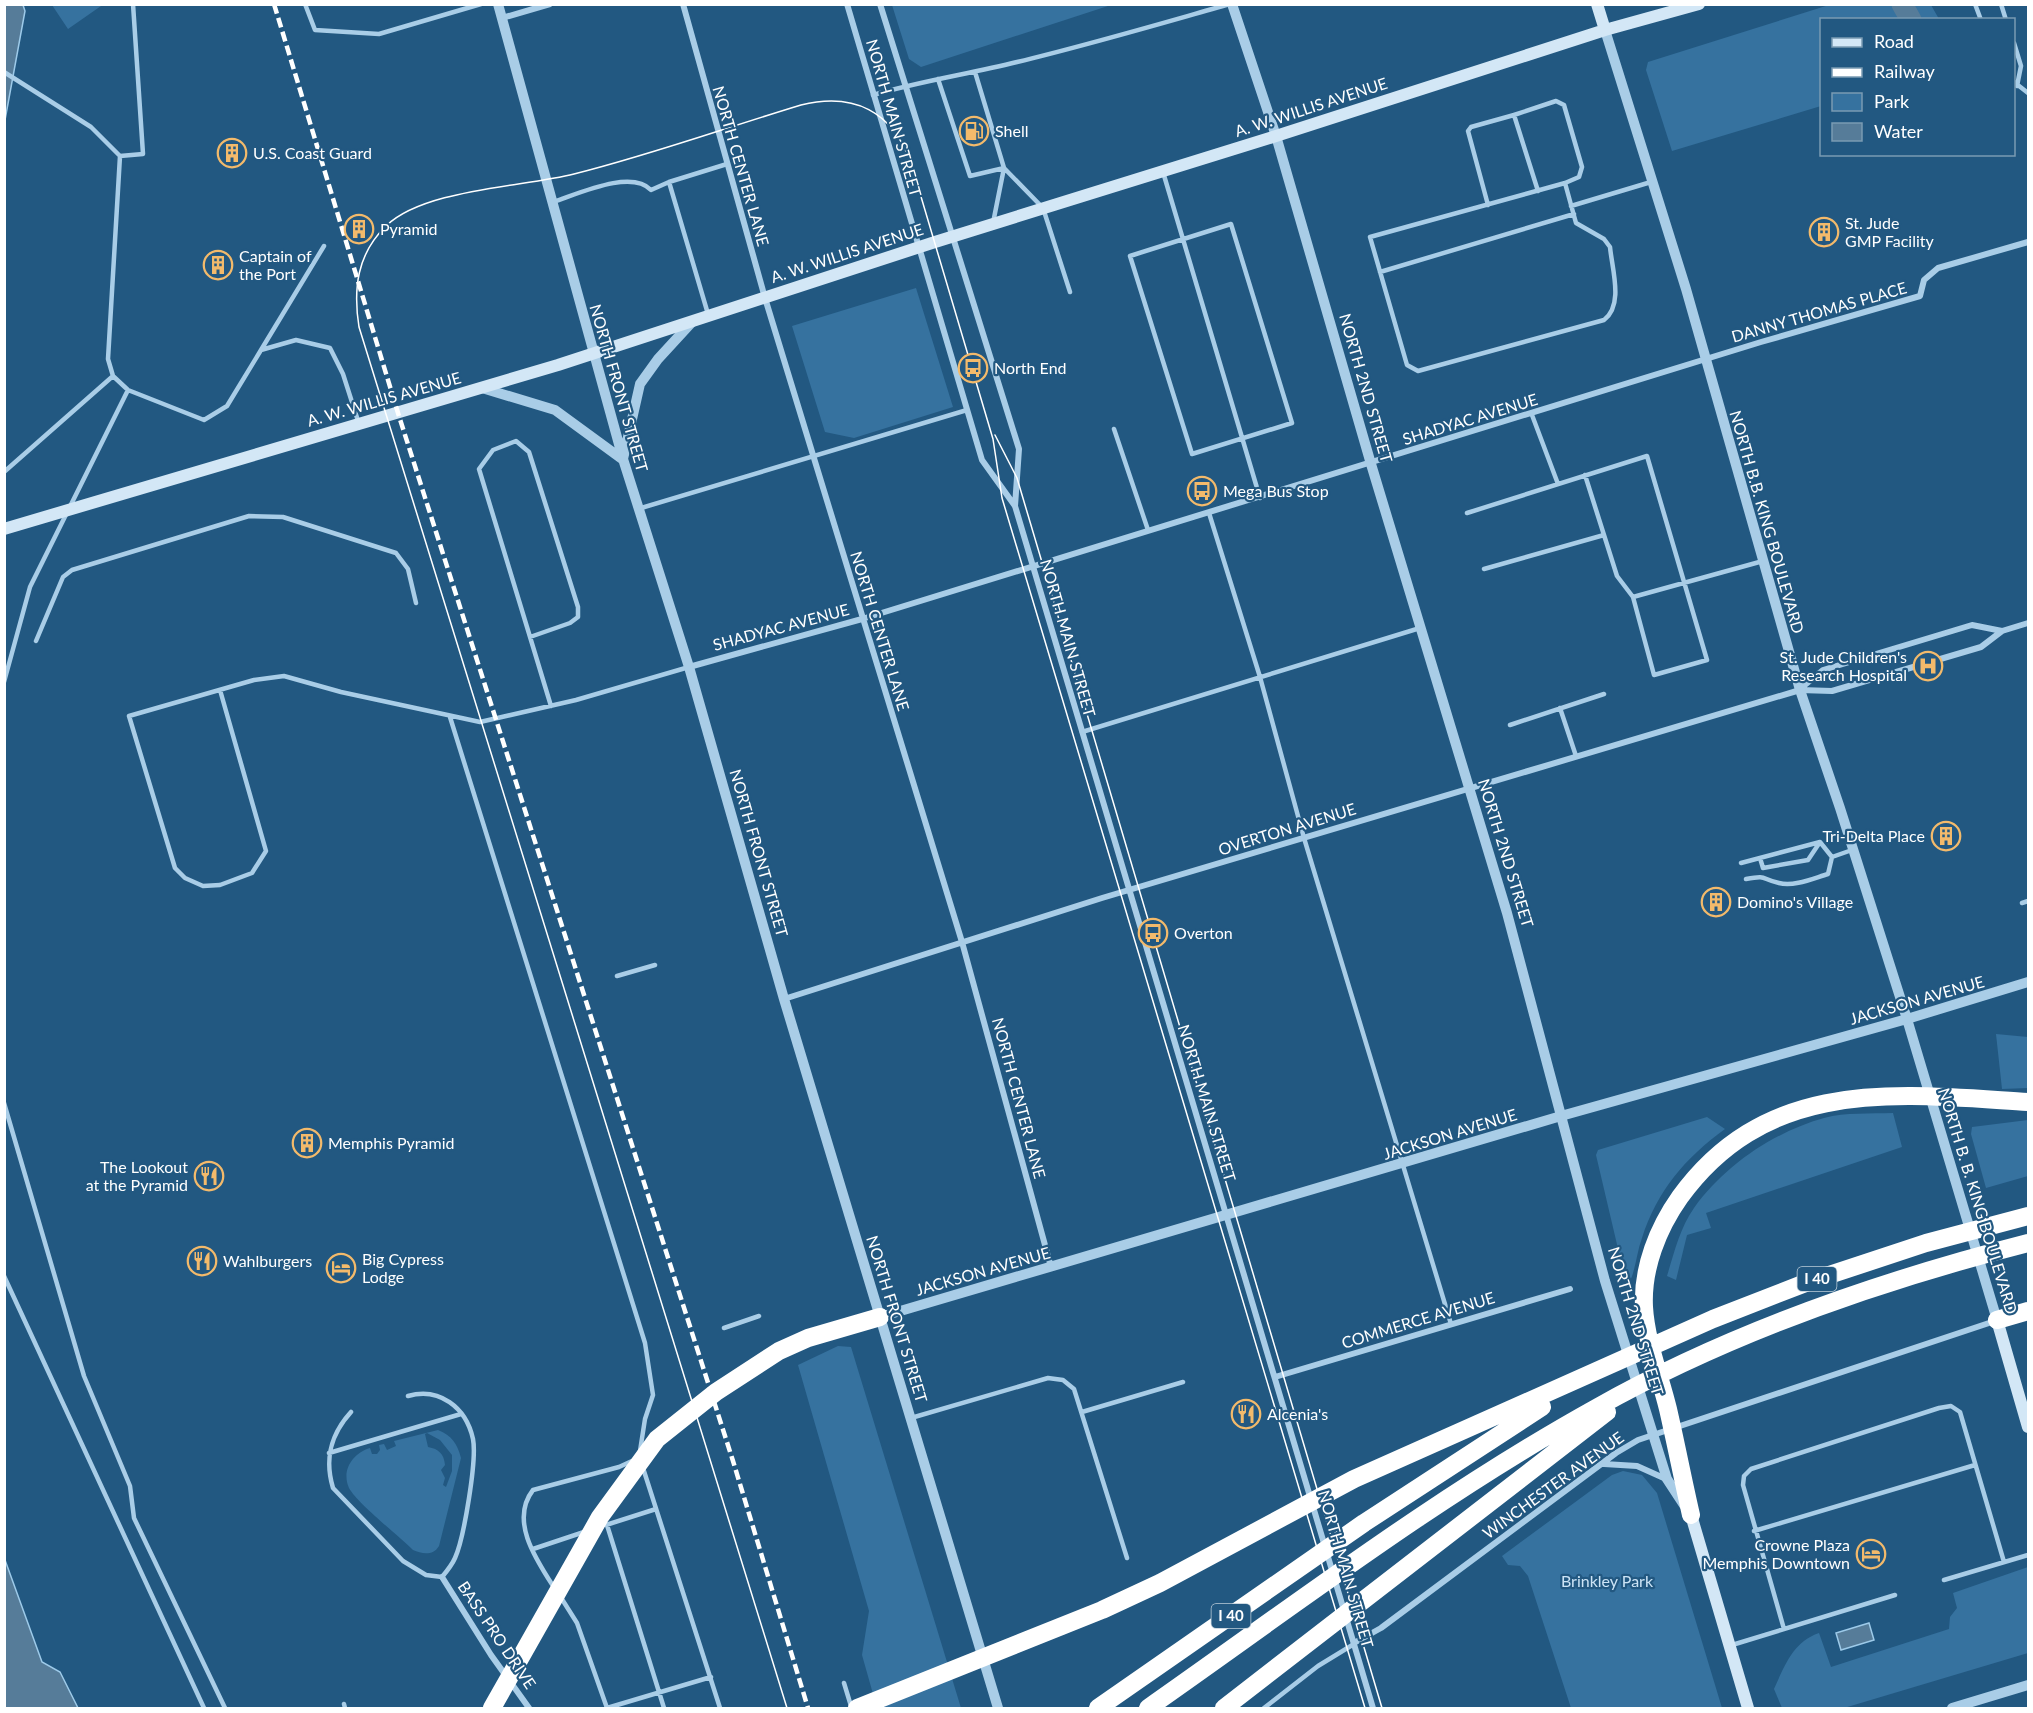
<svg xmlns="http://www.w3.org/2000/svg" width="2033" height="1713" font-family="Lato,sans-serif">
  <rect width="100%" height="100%" fill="#225881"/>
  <!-- green -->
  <path fill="#36729f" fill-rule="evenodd" d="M100 5 101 6 68 29 52 5Z
    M892 5V4L1111 5 921 67 909 59Z
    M1829 5H1931L1939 19 1822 20 1821 106 1672 151 1646 70 1648 62Z
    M916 288 953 407 854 438 825 432 792 326Z
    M1996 1034 2028 1037V1088L2002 1089Z
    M1893 1113 1902 1147 1706 1213 1711 1228 1687 1235 1676 1280 1667 1276C1674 1253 1680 1228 1694 1208 1725 1165 1774 1132 1824 1118 1846 1112 1871 1114 1893 1113Z
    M1707 1117 1725 1129C1685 1158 1657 1191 1642 1238 1636 1254 1636 1272 1627 1287L1596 1155 1598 1150Z
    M2028 1120V1176L1986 1188 1971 1134 1972 1127Z
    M838 1346 851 1347 961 1708H877L862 1655 869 1611 798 1365Z
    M438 1430C452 1436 457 1443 461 1458L439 1546C433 1556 422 1554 413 1550 399 1536 357 1503 349 1488 341 1470 353 1453 370 1448L372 1454H377L380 1450 379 1445 384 1444 387 1450 396 1446 394 1441ZM427 1433 440 1440 452 1455V1471L446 1487 443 1485 445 1478 441 1470 445 1465C444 1454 439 1449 428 1447L425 1434Z
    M1623 1471 1642 1475 1657 1493 1722 1708H1571L1528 1576 1520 1566 1508 1565 1502 1556 1612 1475Z
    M2028 1567V1653L1844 1708H1782L1774 1689C1785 1665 1793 1642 1819 1633L1831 1667 1949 1629 1950 1617 1957 1608 1953 1593Z"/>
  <!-- water -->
  <path fill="#567c99" stroke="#9dcae9" stroke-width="1.5" d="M5 5H23L25 11 5 120Z
    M5 1560 42 1662 60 1672 78 1708H5Z
    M1869 1623 1874 1640 1841 1650 1836 1633Z"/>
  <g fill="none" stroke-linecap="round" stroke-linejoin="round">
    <!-- canal -->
    <path stroke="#567c99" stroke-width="21" d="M1902 4 1911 20"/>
    <!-- service -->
    <path stroke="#a9cde7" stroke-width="4.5" d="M133 4 143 154 120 156 108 359 113 376 128 390 204 420 227 406 261 350 296 340 330 348 343 374 359 424
      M305 4 315 30 379 34 481 4
      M1975 4 1981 20
      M2001 4 2006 20
      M2014 43 2021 66 2017 86
      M4 72 91 127 120 156
      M975 72 1004 168 993 223
      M938 79 970 176 1004 168
      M2014 82 2028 93
      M873 95C921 81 969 74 1017 62 1088 45 1159 24 1230 4
      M1514 115 1556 101 1564 105 1582 167 1579 177 1565 183
      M1004 168 1043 208 1070 292
      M1163 172 1260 498
      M1565 183 1576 223 1604 239 1610 247C1612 269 1624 305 1604 320L1418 371 1407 365 1370 237Z
      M553 202C578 194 631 169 651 190L669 182
      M1488 205 1468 131 1471 127 1514 115 1538 191
      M1571 206 1651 182
      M1231 224 1292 423 1192 454 1130 256Z
      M1380 272 1574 214
      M708 314 669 182 727 164
      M261 350 324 246
      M1532 415 1558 484
      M1114 429 1148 530
      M4 472 113 376
      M638 509 967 410
      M1209 513 1260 677 1304 838 1451 1324
      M1467 513 1647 456 1707 660 1654 675 1633 597 1617 576 1585 475
      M1484 569 1604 535
      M1633 597 1763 561
      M530 637 570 623 578 617V607L529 452 516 441 493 450 479 469 551 706
      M36 641 63 577 72 570 249 516 283 517 396 553 408 569 416 603
      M4 682 30 587 128 390
      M220 690 266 851 252 873 220 885 203 886 185 878 175 868 129 716 254 680 284 676 341 692 480 722 576 700 689 667
      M1560 708 1576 756
      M450 717 645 1343 653 1395 645 1419 640 1451
      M1510 725 1604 694
      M1082 732 1420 628
      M1832 857 1852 850
      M1760 858 1763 868 1808 860 1820 842
      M1741 863 1820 842 1832 857
      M1746 879C1769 875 1760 879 1779 883 1794 887 1814 878 1828 874L1832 857
      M2022 903 2028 901
      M617 976 655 965
      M4 1103 84 1376 130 1486 134 1518 225 1708
      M4 1276 204 1708
      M724 1328 759 1316
      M351 1412C331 1434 324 1458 333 1488L403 1561 426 1575 442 1577C447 1571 452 1565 455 1558 464 1538 477 1460 473 1439 466 1407 439 1387 408 1396
      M1082 1412 1183 1382
      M911 1418 1048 1378 1063 1380 1074 1389 1127 1558
      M329 1453 461 1414
      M643 1468 720 1708
      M606 1525 656 1509
      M607 1525 664 1708
      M1754 1531 1975 1465
      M533 1549 584 1532
      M1944 1580 2028 1555
      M555 1589C537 1561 509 1521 533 1490L619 1467 632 1461
      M560 1596 577 1623 607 1708
      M1784 1629 1743 1485 1744 1476 1751 1469 1939 1408 1951 1406 1960 1412 2004 1562
      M1732 1645 1895 1595
      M844 1683 851 1706
      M344 1704 345 1708
      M607 1708 711 1677
      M1264 1708 1318 1666 1354 1644"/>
    <!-- minor -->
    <path stroke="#a9cde7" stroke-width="6" d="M683 4 765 298 962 942 1051 1267
      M847 4 982 460 1015 506 1373 1708
      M880 4 1019 449 1015 506
      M502 18 550 4
      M689 667 862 619 1761 342 1920 296 1924 280 1938 268 2028 242
      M1800 689 1823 670 1972 625 2002 631
      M784 999 1102 898 1800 690 1832 691 1981 647 2002 631 2028 623
      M1275 1377 1570 1289
      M1604 1464 1637 1466 1666 1479
      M442 1577 491 1655 529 1708
      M1354 1643 1381 1628 1616 1453 1638 1440 1995 1321"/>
    <!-- tertiary -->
    <path stroke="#a9cde7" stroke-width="10" d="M498 4 623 459 689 667 784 999 998 1708
      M1232 4 1276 136 1371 464 1507 913 1605 1281 1667 1479 1684 1505
      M1605 30 1686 289 1800 690 1840 808 1907 1019 1997 1320
      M482 388 555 410 622 459
      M623 459 640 384 658 359 692 322
      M880 1317 1561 1116 1907 1019 2028 982
      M1952 1708 2028 1685"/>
    <!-- secondary -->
    <path stroke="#d3e7f6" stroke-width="12" d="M1597 4 1605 30
      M4 529 558 365 935 242 1276 136 1605 30 1699 4
      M1997 1320 2028 1427
      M1691 1515 1748 1708"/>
    <!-- motorway -->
    <path stroke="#fff" stroke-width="18" d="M1997 1320 2028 1311
      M1691 1515C1683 1480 1676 1444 1668 1409 1660 1376 1646 1341 1644 1307 1642 1268 1658 1228 1680 1197 1768 1076 1897 1094 2028 1102
      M492 1708 600 1517 657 1439 716 1392 779 1351 808 1338 880 1317
      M857 1708 1102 1610 1160 1583 1354 1479 1713 1319 1808 1282 1926 1243 2028 1216
      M1098 1708 1364 1523 1542 1407
      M1148 1708C1295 1605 1439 1495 1596 1408 1731 1332 1879 1281 2028 1243
      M1224 1708 1607 1412"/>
    <!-- tram -->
    <path stroke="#fff" stroke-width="1.5" d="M995 435 1017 478 1382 1708
      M787 1708 359 327C353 289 357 254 386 226 424 189 523 187 574 174 650 155 725 128 801 105 854 92 892 111 911 163L993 439 1002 498 1365 1708"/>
    <!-- rail -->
    <path stroke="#fff" stroke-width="4.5" stroke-dasharray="10 4.5" stroke-linecap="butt" d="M274 4 398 413 733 1461 808 1708"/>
  </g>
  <!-- icons -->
  <defs>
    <g id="fuel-ring" transform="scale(1.5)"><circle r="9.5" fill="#225881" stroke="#f3ba6b" stroke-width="1.5"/><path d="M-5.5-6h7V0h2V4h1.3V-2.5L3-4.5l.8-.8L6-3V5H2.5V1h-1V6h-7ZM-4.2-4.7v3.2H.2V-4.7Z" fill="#f3ba6b"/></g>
    <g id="building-ring" transform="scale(1.5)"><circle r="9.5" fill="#225881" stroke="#f3ba6b" stroke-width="1.5"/><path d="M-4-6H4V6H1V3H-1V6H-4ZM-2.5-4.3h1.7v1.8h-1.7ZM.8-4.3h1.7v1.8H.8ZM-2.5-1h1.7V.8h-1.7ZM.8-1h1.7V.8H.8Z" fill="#f3ba6b"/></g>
    <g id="bus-ring" transform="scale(1.5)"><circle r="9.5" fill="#225881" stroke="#f3ba6b" stroke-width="1.5"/><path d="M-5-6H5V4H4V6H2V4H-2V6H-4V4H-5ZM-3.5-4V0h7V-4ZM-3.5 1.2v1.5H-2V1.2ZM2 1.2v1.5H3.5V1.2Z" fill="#f3ba6b"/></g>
    <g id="hospital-ring" transform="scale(1.5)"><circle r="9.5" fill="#225881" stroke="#f3ba6b" stroke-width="1.5"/><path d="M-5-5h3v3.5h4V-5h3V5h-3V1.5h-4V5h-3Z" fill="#f3ba6b"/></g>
    <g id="restaurant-ring" transform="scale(1.5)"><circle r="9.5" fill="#225881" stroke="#f3ba6b" stroke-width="1.5"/><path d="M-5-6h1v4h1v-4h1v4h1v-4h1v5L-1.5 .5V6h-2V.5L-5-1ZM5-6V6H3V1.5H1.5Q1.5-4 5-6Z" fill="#f3ba6b"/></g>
    <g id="hotel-ring" transform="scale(1.5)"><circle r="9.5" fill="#225881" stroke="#f3ba6b" stroke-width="1.5"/><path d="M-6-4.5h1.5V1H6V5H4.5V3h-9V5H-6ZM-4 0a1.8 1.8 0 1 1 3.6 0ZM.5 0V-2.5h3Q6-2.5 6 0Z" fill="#f3ba6b"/></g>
  </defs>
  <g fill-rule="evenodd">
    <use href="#fuel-ring" x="974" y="131"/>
    <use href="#building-ring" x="232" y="153"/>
    <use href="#building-ring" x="359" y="229"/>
    <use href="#building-ring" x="1824" y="232"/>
    <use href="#building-ring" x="218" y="265"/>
    <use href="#bus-ring" x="973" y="368"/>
    <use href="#bus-ring" x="1202" y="491"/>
    <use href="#hospital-ring" x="1928" y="666"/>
    <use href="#building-ring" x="1946" y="836"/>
    <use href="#building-ring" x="1716" y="902"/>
    <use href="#bus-ring" x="1153" y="933"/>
    <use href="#building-ring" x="307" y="1143"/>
    <use href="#restaurant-ring" x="209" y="1176"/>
    <use href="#restaurant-ring" x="202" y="1261"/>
    <use href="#hotel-ring" x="341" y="1268"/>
    <use href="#restaurant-ring" x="1246" y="1414"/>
    <use href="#hotel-ring" x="1871" y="1554"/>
  </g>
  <g text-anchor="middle" stroke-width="4.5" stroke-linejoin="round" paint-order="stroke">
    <!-- shield labels -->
    <g fill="#225881" stroke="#bdcdd9" stroke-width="1.5">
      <rect x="1797.5" y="1267" width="39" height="24" rx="4.5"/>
      <rect x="1211.5" y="1604" width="39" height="24" rx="4.5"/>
    </g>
    <g font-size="15" font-weight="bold" fill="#fff">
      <text x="1817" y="1284">I 40</text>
      <text x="1231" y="1621">I 40</text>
    </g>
    <!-- street labels -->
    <g font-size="16" fill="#fff" stroke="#225881">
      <text transform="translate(1311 107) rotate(-18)" y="6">A. W. WILLIS AVENUE</text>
      <text transform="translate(894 118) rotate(74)" y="6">NORTH MAIN STREET</text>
      <text transform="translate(741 166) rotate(74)" y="6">NORTH CENTER LANE</text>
      <text transform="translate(847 253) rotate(-18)" y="6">A. W. WILLIS AVENUE</text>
      <text transform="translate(1819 312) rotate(-16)" y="6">DANNY THOMAS PLACE</text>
      <text transform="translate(619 388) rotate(74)" y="6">NORTH FRONT STREET</text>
      <text transform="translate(1366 388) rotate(74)" y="6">NORTH 2ND STREET</text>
      <text transform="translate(384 399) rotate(-16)" y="6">A. W. WILLIS AVENUE</text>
      <text transform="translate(1470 419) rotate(-17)" y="6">SHADYAC AVENUE</text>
      <text transform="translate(1767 522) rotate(74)" y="6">NORTH B.B. KING BOULEVARD</text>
      <text transform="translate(781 627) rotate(-15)" y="6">SHADYAC AVENUE</text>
      <text transform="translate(880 631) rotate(73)" y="6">NORTH CENTER LANE</text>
      <text transform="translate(1068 638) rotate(74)" y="6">NORTH MAIN STREET</text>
      <text transform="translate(1287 829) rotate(-17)" y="6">OVERTON AVENUE</text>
      <text transform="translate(759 853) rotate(74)" y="6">NORTH FRONT STREET</text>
      <text transform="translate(1506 853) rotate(73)" y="6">NORTH 2ND STREET</text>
      <text transform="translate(1917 1000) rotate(-16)" y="6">JACKSON AVENUE</text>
      <text transform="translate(1019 1098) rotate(75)" y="6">NORTH CENTER LANE</text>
      <text transform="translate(1207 1103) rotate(73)" y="6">NORTH MAIN STREET</text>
      <text transform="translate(1450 1134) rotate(-17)" y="6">JACKSON AVENUE</text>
      <text transform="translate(1978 1201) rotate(73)" y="6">NORTH B. B. KING BOULEVARD</text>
      <text transform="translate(983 1271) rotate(-16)" y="6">JACKSON AVENUE</text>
      <text transform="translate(897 1319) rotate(73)" y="6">NORTH FRONT STREET</text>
      <text transform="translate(1418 1320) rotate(-17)" y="6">COMMERCE AVENUE</text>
      <text transform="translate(1636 1321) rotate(73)" y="6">NORTH 2ND STREET</text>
      <text transform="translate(1553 1485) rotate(-36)" y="6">WINCHESTER AVENUE</text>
      <text transform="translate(1346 1569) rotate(74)" y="6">NORTH MAIN STREET</text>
      <text transform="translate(497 1635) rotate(56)" y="6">BASS PRO DRIVE</text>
    </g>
    <!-- poi labels -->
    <g font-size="16" fill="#fff" stroke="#225881" text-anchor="start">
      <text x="995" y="137">Shell</text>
      <text x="253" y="159">U.S. Coast Guard</text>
      <text x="1845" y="229">St. Jude<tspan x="1845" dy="18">GMP Facility</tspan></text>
      <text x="380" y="235">Pyramid</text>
      <text x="239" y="262">Captain of<tspan x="239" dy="18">the Port</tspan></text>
      <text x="994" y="374">North End</text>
      <text x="1223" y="497">Mega Bus Stop</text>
      <text x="1907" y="663" text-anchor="end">St. Jude Children's<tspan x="1907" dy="18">Research Hospital</tspan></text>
      <text x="1925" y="842" text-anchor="end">Tri-Delta Place</text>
      <text x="1737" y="908">Domino's Village</text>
      <text x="1174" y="939">Overton</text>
      <text x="328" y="1149">Memphis Pyramid</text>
      <text x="188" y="1173" text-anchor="end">The Lookout<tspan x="188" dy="18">at the Pyramid</tspan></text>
      <text x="362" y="1265">Big Cypress<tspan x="362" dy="18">Lodge</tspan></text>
      <text x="223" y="1267">Wahlburgers</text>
      <text x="1267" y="1420">Alcenia's</text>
      <text x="1850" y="1551" text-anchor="end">Crowne Plaza<tspan x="1850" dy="18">Memphis Downtown</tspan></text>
    </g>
    <!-- park labels -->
    <g font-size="16" fill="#cce4f6" stroke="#225881">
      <text x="1607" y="1587">Brinkley Park</text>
    </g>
  </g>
  <!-- border -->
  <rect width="2033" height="1713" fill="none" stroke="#ffffff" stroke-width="12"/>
  <!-- legend -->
  <rect x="1820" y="18" width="195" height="138" fill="#225881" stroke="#7a9bb3" stroke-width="1.5"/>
  <rect x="1832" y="38" width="30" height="9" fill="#d3e7f6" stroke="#7a9bb3" stroke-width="1.5"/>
  <text x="1874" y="48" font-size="18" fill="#ffffff">Road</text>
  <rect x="1832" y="68" width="30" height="9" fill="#ffffff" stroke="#7a9bb3" stroke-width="1.5"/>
  <text x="1874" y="78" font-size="18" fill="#ffffff">Railway</text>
  <rect x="1832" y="93" width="30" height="18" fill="#36729f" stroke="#7a9bb3" stroke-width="1.5"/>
  <text x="1874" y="108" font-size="18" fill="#ffffff">Park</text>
  <rect x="1832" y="123" width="30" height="18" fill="#567c99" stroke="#7a9bb3" stroke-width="1.5"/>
  <text x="1874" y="138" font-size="18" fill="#ffffff">Water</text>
</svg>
